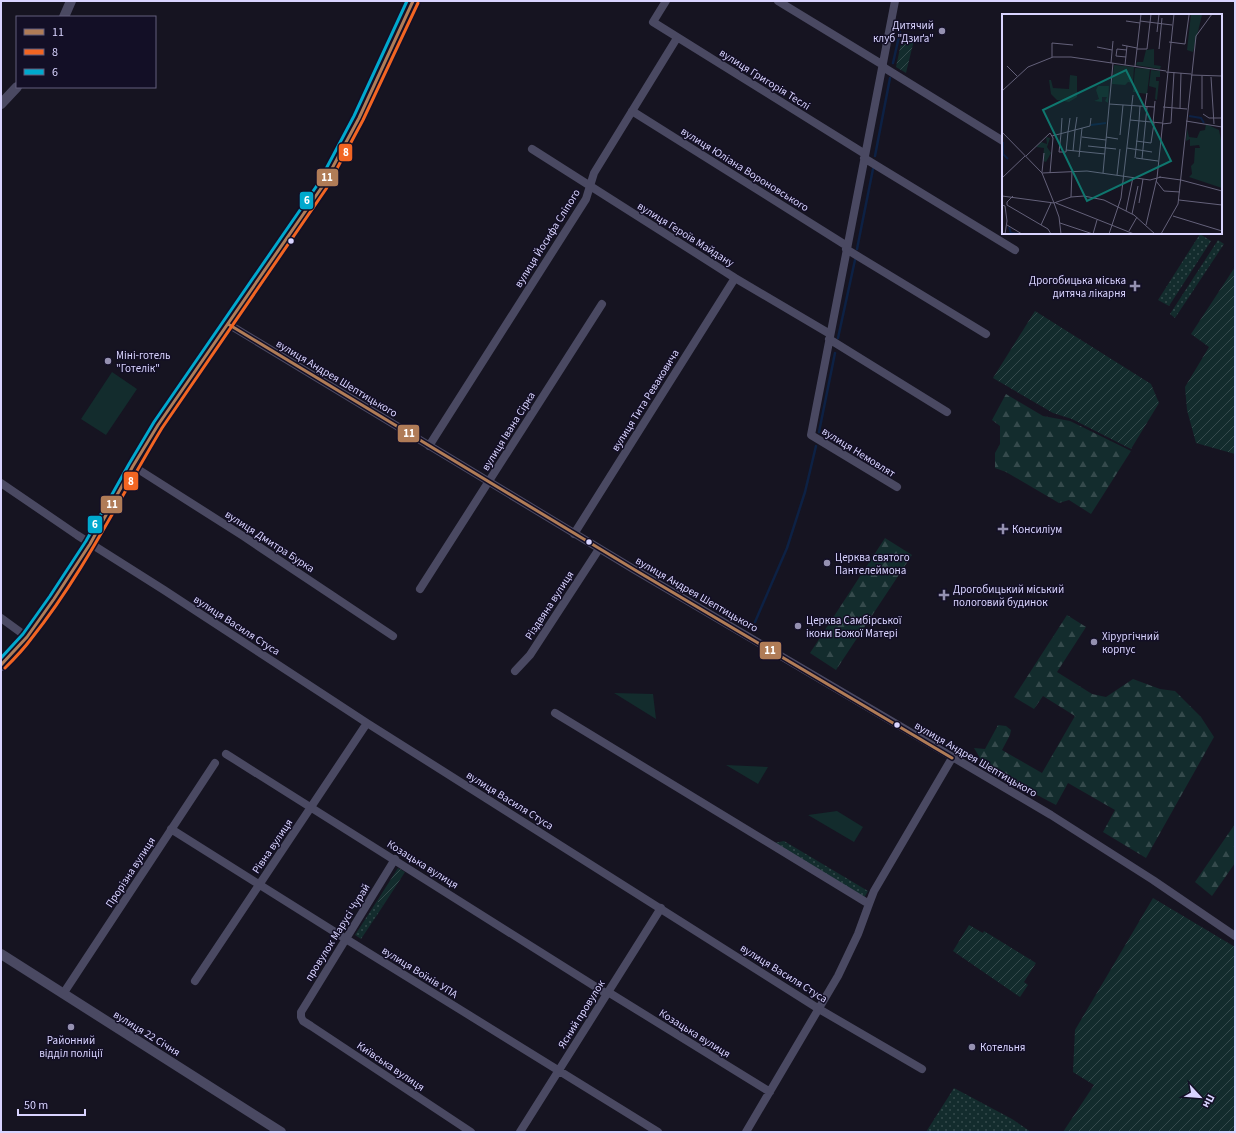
<svg xmlns="http://www.w3.org/2000/svg" width="1236" height="1133" font-family="'Source Sans 3',sans-serif">
  <defs>
    <pattern id="grass-dots" width="8" height="8" patternUnits="userSpaceOnUse"><rect width="8" height="8" fill="#132c2d"/><path d="M2 2h.1M6 6h.1" fill="none" stroke="#354a4c" stroke-width="1.8" stroke-linecap="round"/></pattern>
    <pattern id="forest-firs" width="22" height="20" patternUnits="userSpaceOnUse"><rect width="22" height="20" fill="#132c2d"/><path d="M5 1l3.5 6h-7zM16 11l3.5 6h-7z" fill="#354a4c"/></pattern>
    <pattern id="garden-furrows" width="10" height="10" patternUnits="userSpaceOnUse"><rect width="10" height="10" fill="#132c2d"/><path d="M-1 1l2-2M0 10L10 0M9 11l2-2" fill="none" stroke="#354a4c"/></pattern>
  </defs>
  <rect width="100%" height="100%" fill="#161421"/>
  <!-- grass -->
  <path fill="url(#grass-dots)" d="M1200 234 1211 241 1169 306 1158 300Z
    M1218 240 1224 244 1175 318 1170 314Z
    M784 841 868 891 864 898 774 843Z
    M377 901 383 906 361 939 355 935Z
    M954 1088 1012 1119 1031 1132H926Z"/>
  <!-- forest -->
  <path fill="url(#forest-firs)" d="M1006 394 1043 416 1070 421 1131 451 1091 514 1069 500 1059 503 1006 472 995 468V453L1000 444V426L992 420Z
    M885 538 912 555 836 670 810 653Z
    M1067 615 1086 627 1057 672 1092 694 1106 697 1133 679 1160 689 1175 691 1201 717 1214 737 1146 858 1103 832 1115 810 1068 783 1056 805 986 768 974 748 985 749 998 725 1006 726 1011 730 1010 735 1002 750 1042 773 1075 716 1043 696 1034 709 1014 697Z
    M1235 824V863L1212 896 1195 882Z"/>
  <!-- park -->
  <path fill="#132c2d" d="M112 372 137 389 106 435 81 419Z
    M614 693 653 694 656 719Z
    M726 765 768 767 758 784Z
    M837 811 863 827 854 842 808 815Z"/>
  <!-- garden -->
  <path fill="url(#garden-furrows)" d="M903 34 914 40 906 73 896 67Z
    M1235 267V454L1196 443 1187 410 1185 387 1209 347 1191 334Z
    M1035 311 1151 384 1159 403 1131 449 1072 419 1053 413 993 378Z
    M398 868 405 872 383 906 377 901Z
    M1153 898 1235 947V1132H1063L1094 1085 1073 1072 1075 1030Z
    M969 925 983 933 984 931 1036 963 1024 982 1028 985 1020 997 953 951Z"/>
  <g fill="none" stroke-linecap="round" stroke-linejoin="round">
    <!-- stream -->
    <path stroke="#0d2144" stroke-width="2.5" d="M893 63 900 32
      M875 156 890 78
      M857 249 873 169
      M838 338 855 260
      M819 432 835 353
      M755 622 787 548 805 492 816 446"/>
    <!-- minor -->
    <path stroke="#4a4962" stroke-width="8" d="M666 1 653 22 865 154
      M778 1 883 65
      M895 1 811 435 897 487
      M883 67 1003 141
      M632 111 847 246
      M532 149 735 278 830 334
      M864 158 1015 250
      M846 249 986 334
      M228 324 635 570 1051 815 1153 880 1235 936
      M829 339 947 412
      M429 446 586 199 594 173 677 38
      M133 466 243 536 393 636
      M1 483 77 535 164 590 367 723 819 1009 922 1069
      M574 534 735 278
      M420 589 602 304
      M1 618 27 637
      M515 671 530 655 599 549
      M555 713 869 904
      M226 754 607 994
      M171 829 346 939 658 1132
      M395 859 306 1004 301 1012V1017L303 1021 311 1026 471 1132
      M195 981 367 723
      M608 992 770 1092
      M63 994 215 763
      M520 1132 661 908
      M746 1132 838 976 858 934 869 904 874 891 952 758"/>
    <!-- tertiary -->
    <path stroke="#4a4962" stroke-width="10" d="M64 17 71 1
      M1 104 17 87
      M1 954 281 1132"/>
    <!-- secondary -->
    <path stroke="#575674" stroke-width="12" d="M1 665 27 637 54 599 90 544 133 466 158 425 322 187C357 127 384 63 413 1"/>
    <!-- bus-1 casing -->
    <g stroke="#130f26" stroke-width="6">
      <path id="bus-1" d="M228 324 635 570 952 758
        M1 665 27 637 54 599 90 544 133 466 158 425 322 187 359 118 413 1"/>
    </g>
    <!-- bus-2 casing -->
    <g stroke="#130f26" stroke-width="6">
      <path id="bus-2" d="M5 668C14 659 23 650 31 639 83 574 119 499 162 428L326 189 363 120 418 3"/>
    </g>
    <!-- bus-3 casing -->
    <g stroke="#130f26" stroke-width="6">
      <path id="bus-3" d="M1 658 23 634 50 596 86 541 129 464 154 422 318 184 354 116 407 1"/>
    </g>
    <!-- bus-1 -->
    <use href="#bus-1" stroke="#b07c57" stroke-width="3"/>
    <!-- bus-2 -->
    <use href="#bus-2" stroke="#f26522" stroke-width="3"/>
    <!-- bus-3 -->
    <use href="#bus-3" stroke="#00a9ce" stroke-width="3"/>
  </g>
  <!-- markers -->
  <g fill="#9591b1" stroke="#130f26" stroke-width="1.5">
    <circle cx="942" cy="31" r="4"/>
    <path d="M1133 280h4v4h4v4h-4v4h-4v-4h-4v-4h4z"/>
    <circle cx="108" cy="361" r="4"/>
    <path d="M1001 523h4v4h4v4h-4v4h-4v-4h-4v-4h4z"/>
    <circle cx="827" cy="563" r="4"/>
    <path d="M942 589h4v4h4v4h-4v4h-4v-4h-4v-4h4z"/>
    <circle cx="798" cy="626" r="4"/>
    <circle cx="1094" cy="642" r="4"/>
    <circle cx="71" cy="1027" r="4"/>
    <circle cx="972" cy="1047" r="4"/>
  </g>
  <g fill="#d9d4ff" stroke="#130f26" stroke-width="1.5">
    <circle cx="291" cy="241" r="3.5"/>
    <circle cx="589" cy="542" r="3.5"/>
    <circle cx="897" cy="725" r="3.5"/>
  </g>
  <g text-anchor="middle" stroke-width="3" stroke-linejoin="round" paint-order="stroke">
    <!-- poi labels -->
    <g font-size="11" fill="#d9d4ff" stroke="#130f26" text-anchor="start">
      <text x="934" y="29" text-anchor="end">Дитячий<tspan x="934" dy="13">клуб "Дзиґа"</tspan></text>
      <text x="1126" y="284" text-anchor="end">Дрогобицька міська<tspan x="1126" dy="13">дитяча лікарня</tspan></text>
      <text x="116" y="359">Міні-готель<tspan x="116" dy="13">"Готелік"</tspan></text>
      <text x="1012" y="533">Консиліум</text>
      <text x="835" y="561">Церква святого<tspan x="835" dy="13">Пантелеймона</tspan></text>
      <text x="953" y="593">Дрогобицький міський<tspan x="953" dy="13">пологовий будинок</tspan></text>
      <text x="806" y="624">Церква Самбірської<tspan x="806" dy="13">ікони Божої Матері</tspan></text>
      <text x="1102" y="640">Хірургічний<tspan x="1102" dy="13">корпус</tspan></text>
      <text x="71" y="1044" text-anchor="middle">Районний<tspan x="71" dy="13">відділ поліції</tspan></text>
      <text x="980" y="1051">Котельня</text>
    </g>
    <!-- street labels -->
    <g font-size="11" fill="#d9d4ff" stroke="#130f26">
      <text transform="translate(765 79) rotate(32)" y="4">вулиця Григорія Теслі</text>
      <text transform="translate(745 169) rotate(32)" y="4">вулиця Юліана Вороновського</text>
      <text transform="translate(686 234) rotate(32)" y="4">вулиця Героїв Майдану</text>
      <text transform="translate(547 238) rotate(-58)" y="4">вулиця Йосифа Сліпого</text>
      <text transform="translate(337 378) rotate(31)" y="4">вулиця Андрея Шептицького</text>
      <text transform="translate(645 400) rotate(-58)" y="4">вулиця Тита Реваковича</text>
      <text transform="translate(508 431) rotate(-58)" y="4">вулиця Івана Сірка</text>
      <text transform="translate(859 452) rotate(32)" y="4">вулиця Немовлят</text>
      <text transform="translate(270 541) rotate(33)" y="4">вулиця Дмитра Бурка</text>
      <text transform="translate(697 594) rotate(30)" y="4">вулиця Андрея Шептицького</text>
      <text transform="translate(549 605) rotate(-57)" y="4">Різдвяна вулиця</text>
      <text transform="translate(237 625) rotate(33)" y="4">вулиця Василя Стуса</text>
      <text transform="translate(976 759) rotate(30)" y="4">вулиця Андрея Шептицького</text>
      <text transform="translate(510 800) rotate(32)" y="4">вулиця Василя Стуса</text>
      <text transform="translate(272 846) rotate(-56)" y="4">Рівна вулиця</text>
      <text transform="translate(423 864) rotate(32)" y="4">Козацька вулиця</text>
      <text transform="translate(130 872) rotate(-57)" y="4">Прорізна вулиця</text>
      <text transform="translate(337 932) rotate(-58)" y="4">провулок Марусі Чурай</text>
      <text transform="translate(420 972) rotate(32)" y="4">вулиця Воїнів УПА</text>
      <text transform="translate(784 973) rotate(32)" y="4">вулиця Василя Стуса</text>
      <text transform="translate(581 1014) rotate(-58)" y="4">Ясний провулок</text>
      <text transform="translate(147 1033) rotate(32)" y="4">вулиця 22 Січня</text>
      <text transform="translate(695 1033) rotate(32)" y="4">Козацька вулиця</text>
      <text transform="translate(391 1066) rotate(34)" y="4">Київська вулиця</text>
    </g>
  </g>
  <!-- overview -->
  <g transform="translate(1002 14)">
    <rect width="220" height="220" fill="#161421"/>
    <path d="M133 54 148 55 145 80 131 78Z" fill="#132c2d"/>
    <path d="M96 72H107L106 89 103 87 105 83H100V88L92 87 97 85 94 76ZM204 110 217 116 219 126 220 174 187 163 190 160 189 152 192 149 193 134H198L197 131 188 132V125L184 127 185 115 187 123 195 124 198 117 203 116Z" fill="#132c2d"/>
    <path d="M189 0 200 1 191 38 185 36Z" fill="#132c2d"/>
    <path d="M152 35V51L159 52 158 55 134 51 135 48H141L144 36ZM112 51 132 53 131 69 126 68 123 71 110 70ZM149 56 158 57V63H154V67H157L155 86 153 85 154 74 147 72ZM68 61 75 62V83L67 88 55 86 49 80 47 66H49L51 74 67 75ZM44 123 48 124 45 133 49 139 44 148 41 147 42 134 34 133 39 128 45 130Z" fill="#132c2d"/>
    <path fill="none" stroke="#0d2144" stroke-width="2" d="M187 102 199 104 202 109M89 111 104 109M1 128V140L6 145M7 213 9 219 17 220"/>
    <path fill="none" stroke="#64617a" stroke-width="1" d="M124 7 138 9M138 7 170 11M155 18 157 0M167 28 183 30 187 1M120 31 135 34M95 33 110 36M135 35H145L149 0M157 35 160 4M50 43V29L71 31M124 43 114 42 115 35 125 36M109 49 111 27M123 51 125 32M5 52 15 62M133 52 139 0M164 58 189 60M189 61 220 62M209 63 212 110M0 77 26 53 51 43H69L164 57M107 90 152 93M143 92 145 79M161 93 185 95M178 94 179 59M200 95V62M201 100 207 104H220M128 106 160 109M137 107 138 92M184 107 220 113M151 109 153 87M160 110 169 109 172 58M73 116 75 103M0 118 40 159 52 189M66 118 68 104M59 120 57 138H64L66 118M59 120 60 104M118 121 121 91M50 122 88 112 89 104M80 123 104 126M104 123 116 125M134 127 149 129 152 109M86 132 114 135M125 134 150 138M64 136 103 140M71 137 73 116M24 142 48 119 51 124 48 159M77 143 80 114M133 144 137 107M134 144 156 147M140 145 145 93M40 158 42 139M40 159 85 157 148 166 159 163M101 159 111 49M115 161 118 135M157 163 179 166M0 164 23 142M155 164 172 0M179 166 220 177M154 167 162 177 178 178M0 182 52 189M11 182 5 188V191L46 215 49 220M69 183 70 157M177 186 220 191M54 189 132 220M137 189 141 165M0 191 3 192 5 207 3 220M124 197 131 163M130 200 136 172M171 202 220 217M58 209 91 220M5 211 20 220M39 211 49 189M144 211 155 164M127 217 135 203M59 220 57 203 52 189 69 183 82 182 102 186 132 201 153 220M91 220 95 206M107 220 119 184 131 81M159 220 176 190 194 22 210 0"/>
    <path fill="#0f766e" fill-opacity="0.15" stroke="#0f766e" stroke-width="2" d="M124 56 169 147 85 187 41 96Z"/>
    <rect width="220" height="220" fill="none" stroke="#d9d4ff" stroke-width="2"/>
  </g>
  <g stroke="#130f26" stroke-width="1.5">
    <rect x="338" y="143" width="15" height="19" rx="4" fill="#f26522"/>
    <rect x="316" y="168" width="23" height="19" rx="4" fill="#b07c57"/>
    <rect x="299" y="191" width="15" height="19" rx="4" fill="#00a9ce"/>
    <rect x="397" y="424" width="23" height="19" rx="4" fill="#b07c57"/>
    <rect x="123" y="471" width="16" height="20" rx="4" fill="#f26522"/>
    <rect x="100" y="495" width="23" height="19" rx="4" fill="#b07c57"/>
    <rect x="87" y="515" width="16" height="19" rx="4" fill="#00a9ce"/>
    <rect x="759" y="641" width="23" height="19" rx="4" fill="#b07c57"/>
  </g>
  <g font-size="11" text-anchor="middle" font-weight="bold" fill="#fff">
    <text x="346" y="156">8</text>
    <text x="327" y="181">11</text>
    <text x="307" y="204">6</text>
    <text x="409" y="437">11</text>
    <text x="131" y="485">8</text>
    <text x="112" y="508">11</text>
    <text x="95" y="528">6</text>
    <text x="770" y="654">11</text>
  </g>
  <!-- border -->
  <rect width="1236" height="1133" fill="none" stroke="#d9d4ff" stroke-width="4"/>
  <!-- legend -->
  <rect x="16" y="16" width="140" height="72" fill="#130f26" stroke="#625e7d"/>
  <rect x="24" y="29" width="20" height="6" fill="#b07c57" stroke="#625e7d"/>
  <text x="52" y="36" font-size="12" fill="#d9d4ff">11</text>
  <rect x="24" y="49" width="20" height="6" fill="#f26522" stroke="#625e7d"/>
  <text x="52" y="56" font-size="12" fill="#d9d4ff">8</text>
  <rect x="24" y="69" width="20" height="6" fill="#00a9ce" stroke="#625e7d"/>
  <text x="52" y="76" font-size="12" fill="#d9d4ff">6</text>
  <!-- north arrow -->
  <g transform="translate(1200 1097) rotate(116)" stroke="#130f26" stroke-width="3" paint-order="stroke">
  <path d="M0-3L7 15L0 10L-7 15Z" fill="#d9d4ff"/>
  <text y="-6" font-size="11" font-weight="bold" text-anchor="middle" fill="#d9d4ff">Пн</text>
  </g>
  <!-- scale -->
  <path d="M18 1109v6h67v-6" fill="none" stroke="#d9d4ff" stroke-width="2"/>
  <text x="24" y="1109" font-size="12" fill="#d9d4ff" stroke="#130f26" stroke-width="3" paint-order="stroke">50 m</text>
</svg>
